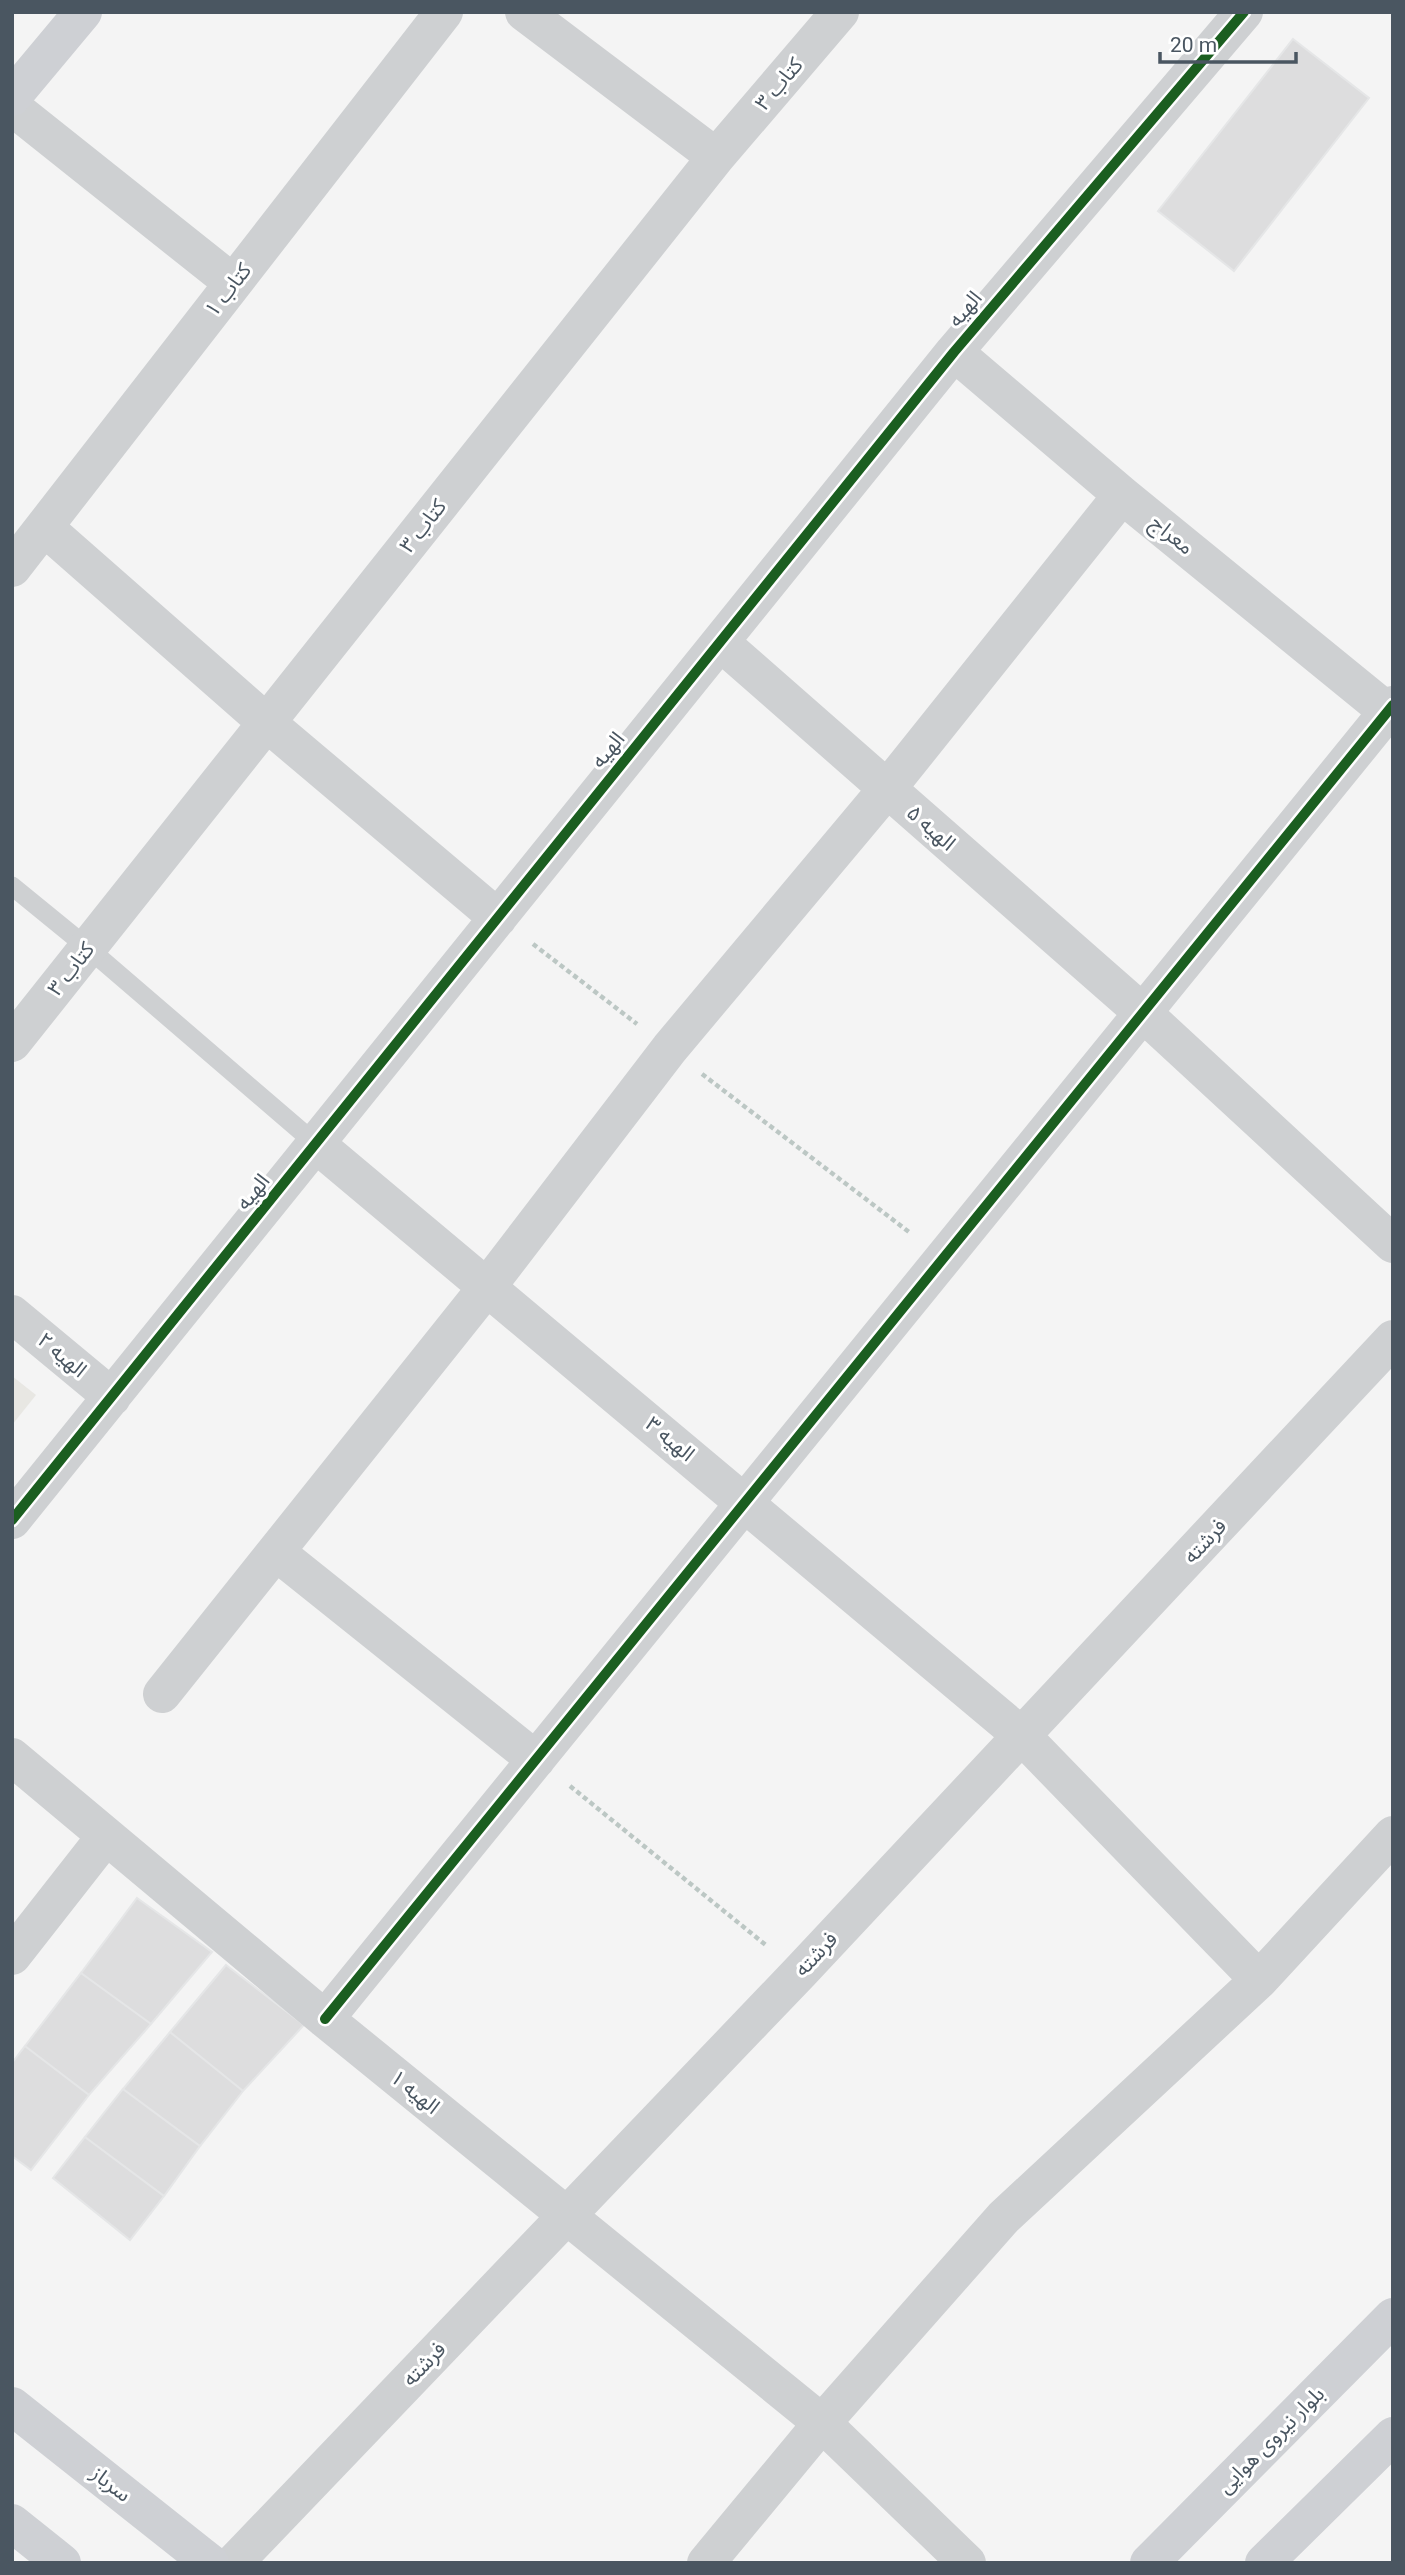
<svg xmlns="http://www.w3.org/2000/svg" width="1405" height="2575" font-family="Roboto,'Noto Sans Arabic',sans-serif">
  <rect width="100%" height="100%" fill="#f4f4f4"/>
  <!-- commercial -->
  <path fill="#e8e7e3" d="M12 1376 36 1395 12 1425Z"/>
  <!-- building -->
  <path fill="#ddddde" stroke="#e5e6e7" stroke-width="2" d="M1293 39 1369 98 1234 271 1158 211Z
    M137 1898 212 1952 151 2024 81 1973Z
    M226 1965 304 2025 243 2091 170 2032Z
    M81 1973 151 2024 89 2095 25 2046Z
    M170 2032 243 2091 200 2146 123 2089Z
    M25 2046 89 2095 31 2170 12 2156V2063Z
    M123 2089 200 2146 164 2196 85 2137Z
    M85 2137 164 2196 130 2240 53 2178Z"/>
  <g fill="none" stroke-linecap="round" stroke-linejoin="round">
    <!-- path -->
    <path stroke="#bcc7c4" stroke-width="4.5" stroke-dasharray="5 3.5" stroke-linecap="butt" d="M533 944 637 1024
      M702 1074 909 1232
      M570 1786 767 1946"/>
    <!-- lane -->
    <path stroke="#ced0d2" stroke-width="19" d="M12 886 88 948 316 1144"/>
    <!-- street -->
    <path stroke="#ced0d2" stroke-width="38" d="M524 12 716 157
      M12 107 233 283
      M954 352 1122 495 1393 716
      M44 527 267 723 498 918
      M12 568 444 12
      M720 642 1143 1013 1393 1244
      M12 1043 716 157 840 12
      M316 1144 1022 1736 1259 1980
      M12 1314 112 1397
      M12 1520 954 352 1244 12
      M276 1552 536 1760
      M162 1694 487 1287 670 1048 887 789 1122 495
      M12 1757 325 2019 822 2423 967 2563
      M12 1956 106 1836
      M325 2019 1393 705
      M234 2563 800 1972 1393 1339
      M706 2563 822 2423 1003 2218 1259 1980 1393 1835"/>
    <!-- secondary -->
    <path stroke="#ced0d4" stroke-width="38" d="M12 97 83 12
      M12 2406 210 2563
      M12 2523 62 2563
      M1149 2563 1393 2317
      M1264 2563 1393 2436"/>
    <!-- cycleway casing -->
    <g stroke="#fff" stroke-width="15">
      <path id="cycleway" d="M12 1520 954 352 1244 12
        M325 2019 1393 705"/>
    </g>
    <!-- cycleway -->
    <use href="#cycleway" stroke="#1b5e20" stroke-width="10"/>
  </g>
  <g text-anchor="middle" stroke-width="6" stroke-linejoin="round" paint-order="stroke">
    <!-- street labels -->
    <g font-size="21" fill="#4a5661" stroke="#fff">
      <text transform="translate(779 84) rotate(-50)" y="7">کتاب ۳</text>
      <text transform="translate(228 290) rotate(-52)" y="7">کتاب ۱</text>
      <text transform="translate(965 309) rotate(-50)" y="7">الهیه</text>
      <text transform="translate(423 526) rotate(-52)" y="7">کتاب ۳</text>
      <text transform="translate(1172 535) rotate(39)" y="7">معراج</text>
      <text transform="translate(608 750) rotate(-51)" y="7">الهیه</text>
      <text transform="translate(931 828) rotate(41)" y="7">الهیه ۵</text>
      <text transform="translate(71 969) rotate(-52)" y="7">کتاب ۳</text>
      <text transform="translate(253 1192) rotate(-51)" y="7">الهیه</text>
      <text transform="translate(62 1355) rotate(40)" y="7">الهیه ۲</text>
      <text transform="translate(670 1439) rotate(40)" y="7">الهیه ۳</text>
      <text transform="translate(1205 1541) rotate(-47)" y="7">فرشته</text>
      <text transform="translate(816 1954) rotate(-47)" y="7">فرشته</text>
      <text transform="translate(415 2092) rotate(39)" y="7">الهیه ۱</text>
      <text transform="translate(424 2364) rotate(-46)" y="7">فرشته</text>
      <text transform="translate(1271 2440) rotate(-45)" y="7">بلوار نیروی هوایی</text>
      <text transform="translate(111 2484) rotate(38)" y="7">سرباز</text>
    </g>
  </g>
  <!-- border -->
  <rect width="1405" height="2575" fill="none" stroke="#4a5661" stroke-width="28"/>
  <!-- scale -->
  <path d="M1160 52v10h136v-10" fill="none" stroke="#4a5661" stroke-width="3.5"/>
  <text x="1170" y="52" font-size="21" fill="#4a5661" stroke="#ffffff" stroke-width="5" paint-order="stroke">20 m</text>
</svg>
